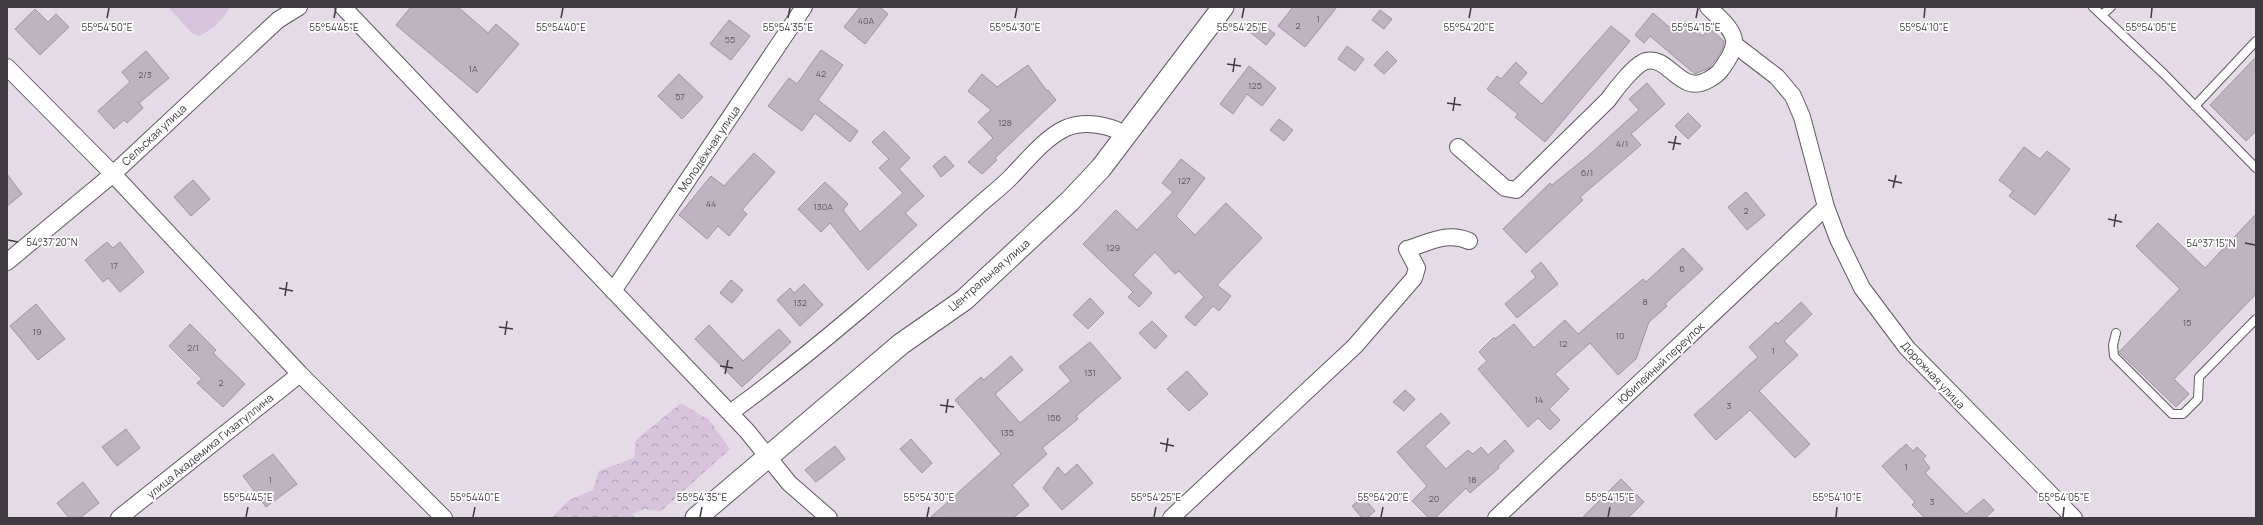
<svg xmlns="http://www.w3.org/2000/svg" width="2263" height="525" font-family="Manrope,sans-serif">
  <defs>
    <pattern id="forest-crowns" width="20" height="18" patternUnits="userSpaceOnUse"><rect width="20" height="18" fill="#d7c3dc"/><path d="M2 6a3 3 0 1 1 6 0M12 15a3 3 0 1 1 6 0" fill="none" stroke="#b09fb4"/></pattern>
  </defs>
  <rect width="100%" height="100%" fill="#e4dbe7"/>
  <!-- forest -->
  <path fill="url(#forest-crowns)" d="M681 403 709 420 730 449 661 511 644 509 632 514 635 518H552L569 500 593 490 599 471 634 458 636 440Z"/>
  <!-- pitch -->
  <path fill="#d7c3dc" d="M168 7H230C225 18 210 31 199 36L192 33Z"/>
  <!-- building -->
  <path fill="#bdb4c0" stroke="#9e95a0" d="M411 7H458L488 33 496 24 519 44 477 93 396 25Z
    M860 7H880L888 14 865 44 844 27Z
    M1293 7H1337L1305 47 1278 26Z
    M35 9 48 22 56 14 69 27 40 55 15 29Z
    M1380 10 1392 19 1384 29 1372 20Z
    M1653 13 1676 33 1685 21 1703 36 1709 28 1724 41 1723 48 1717 58 1709 68 1695 74 1650 36 1644 43 1635 35Z
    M729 20 750 36 731 60 710 44Z
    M1258 21 1275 34 1266 45 1250 32Z
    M1611 26 1630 41 1545 142 1515 117 1518 114 1487 89 1497 76 1501 79 1516 62 1527 73 1518 83 1542 104Z
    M1347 46 1364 59 1355 71 1338 59Z
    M821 50 843 65 818 100 858 131 850 142 815 113 802 131 768 106 789 78 797 84Z
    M146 51 169 78 139 103 143 108 127 123 124 120 114 129 98 111 130 82 122 72Z
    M1387 51 1397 61 1384 74 1374 65Z
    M2256 57V131L2246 141 2210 105Z
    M1028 65 1047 91 1048 90 1056 100 995 158 997 160 982 174 968 162 993 138 978 122 991 110 968 91 982 74 997 87Z
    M1249 66 1276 88 1262 106 1247 94 1233 114 1220 104Z
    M679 74 703 97 682 119 658 96Z
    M1647 83 1665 104 1631 134 1641 145 1580 197 1583 200 1526 253 1503 229 1550 183 1552 185 1588 156 1639 110 1629 99Z
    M1688 113 1701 126 1688 139 1675 126Z
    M1279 119 1293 130 1284 141 1270 130Z
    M884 131 910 158 899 169 924 196 905 213 917 225 868 270 830 223 821 232 798 209 825 182 848 204 843 210 860 232 903 193 879 168 889 159 872 142Z
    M2024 147 2040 159 2047 151 2070 169 2035 215 2009 196 2013 191 1999 180Z
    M754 153 775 172 742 210 747 214 729 236 718 226 707 239 679 215 711 176 724 186Z
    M945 156 954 166 941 177 933 166Z
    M1181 159 1205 178 1176 216 1195 235 1226 203 1262 238 1217 285 1231 296 1219 311 1213 306 1195 326 1185 317 1204 297 1179 271 1175 274 1155 252 1133 275 1152 293 1139 307 1128 297 1133 292 1083 244 1116 210 1137 230 1173 192 1162 183Z
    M7 174 22 194 7 206Z
    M193 180 210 199 191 216 174 197Z
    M1746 192 1765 215 1747 230 1728 207Z
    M2256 214V294L2174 379 2189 394 2176 407 2119 352 2180 289 2136 246 2158 223 2205 268Z
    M107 242 113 248 120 242 144 272 120 292 108 278 103 282 85 260Z
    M1683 248 1703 269 1665 304 1667 306 1649 322 1636 359 1618 375 1590 343 1555 374 1569 389 1549 409 1560 420 1550 430 1538 418 1528 427 1478 369 1487 361 1479 352 1494 337 1495 339 1514 324 1534 348 1565 320 1578 334 1643 279 1646 282Z
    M1541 262 1558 284 1517 318 1505 304 1536 277 1531 271Z
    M731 280 743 290 732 303 720 293Z
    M804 284 823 305 800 326 777 300 790 288 794 293Z
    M1090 298 1104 313 1088 329 1073 315Z
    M1801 302 1812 314 1784 341 1798 355 1759 391 1810 444 1795 458 1750 410 1716 440 1694 415 1758 357 1749 347 1776 322 1778 324Z
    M36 304 65 339 38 360 10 326Z
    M1152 321 1167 336 1155 349 1139 333Z
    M190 324 216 350 213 353 245 384 223 407 197 383 202 379 169 346Z
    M709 325 743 361 779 329 791 342 742 387 695 339Z
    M1090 342 1121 378 1076 416 1078 419 1042 448 1047 454 1012 485 1029 505 1013 518H930L1001 454 955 400 981 377 984 380 1011 356 1023 370 995 394 1020 423 1071 381 1059 367Z
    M1187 371 1208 394 1189 411 1167 389Z
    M1405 390 1415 399 1404 411 1393 402Z
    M1441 413 1450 423 1425 446 1446 469 1468 450 1473 454 1481 447 1488 455 1505 440 1514 451 1498 466 1499 468 1470 493 1466 488 1435 518H1429L1412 501 1427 486 1397 452Z
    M126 429 140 448 117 466 102 447Z
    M911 439 932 463 922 473 900 449Z
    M1906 444 1913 451 1917 447 1926 456 1923 459 1930 468 1925 473 1966 514 1984 499 1994 510 1985 518H1925L1912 505 1915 502 1882 466Z
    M835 446 845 459 816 482 805 470Z
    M273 454 297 484 266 507 243 476Z
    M1077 464 1093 483 1062 510 1043 488 1058 467 1065 475Z
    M1621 479 1644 502 1628 518H1582Z
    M83 482 99 503 80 518H69L57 503Z
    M1363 497 1375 511 1367 518H1362L1352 506Z"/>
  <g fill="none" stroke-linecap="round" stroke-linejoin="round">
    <!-- service casing -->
    <g stroke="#615964" stroke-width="10">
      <path id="service" d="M2093 7 2164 74 2256 168
        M2102 15 2111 7
        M2195 106 2256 41
        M2116 333 2113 345 2114 356 2172 414H2183L2198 399 2199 377 2256 319"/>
    </g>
    <!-- minor casing -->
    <g stroke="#615964" stroke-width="18">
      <path id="minor" d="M343 7 747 431 789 483 829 518
        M1734 44 1777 77 1793 96 1802 117 1826 207 1838 239 1862 288 1907 348 2074 518
        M7 67 113 174 300 374 444 518
        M1458 147 1505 188 1516 190 1608 100C1615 90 1635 64 1646 61 1669 55 1680 96 1708 80 1713 77 1717 75 1720 71 1726 63 1733 53 1734 44 1736 30 1717 16 1708 7
        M7 262 113 174 278 20 299 7
        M613 291 804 7
        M730 413C816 350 897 279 976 208 987 198 999 189 1010 178 1027 161 1044 138 1066 128 1085 120 1110 125 1126 135
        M119 518 300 374
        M1171 518 1355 346 1414 278 1417 268 1407 249C1428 243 1448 231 1469 241
        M1496 518 1826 207"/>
    </g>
    <!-- tertiary casing -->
    <g stroke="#615964" stroke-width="23">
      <path id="tertiary" d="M696 518 901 344 964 300 1070 201 1101 168 1223 7"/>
    </g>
    <!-- service -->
    <use href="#service" stroke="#fff" stroke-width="8"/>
    <!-- minor -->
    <use href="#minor" stroke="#fff" stroke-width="16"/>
    <!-- tertiary -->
    <use href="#tertiary" stroke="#fff" stroke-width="21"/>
  </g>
  <!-- ticks -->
  <path fill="none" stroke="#3e3a3f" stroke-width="1.5" d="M107 18 109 8M334 18 336 8M561 18 563 8M788 18 790 8M1015 18 1017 8M1242 18 1244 8M1469 18 1471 8M1696 18 1698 8M1924 18 1925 8M2151 18 2152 8M1227 64 1241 66M1233 72 1235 58M1447 103 1461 105M1453 111 1455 97M1668 142 1681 144M1673 150 1676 136M1888 180 1902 183M1893 188 1896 175M2108 219 2122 222M2114 227 2116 214M8 240 18 242M2245 243 2255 245M279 288 293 291M285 296 287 282M499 327 513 329M505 335 507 321M720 366 733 368M725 374 728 360M940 405 954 407M946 413 948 399M1160 443 1174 446M1166 452 1168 438M246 517 248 507M473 517 475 507M700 517 702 507M927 517 929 507M1154 517 1156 507M1381 517 1383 507M1608 517 1610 507M1836 517 1837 507M2063 517 2064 507"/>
  <g text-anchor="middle" stroke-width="3.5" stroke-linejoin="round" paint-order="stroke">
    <!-- number labels -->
    <g font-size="9" fill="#5e585f">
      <text x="1318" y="22">1</text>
      <text x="866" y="24">40А</text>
      <text x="1298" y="29">2</text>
      <text x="730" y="43">55</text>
      <text x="473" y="72">1А</text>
      <text x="821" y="77">42</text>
      <text x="145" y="78">2/3</text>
      <text x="1255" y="89">125</text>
      <text x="680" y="100">57</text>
      <text x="1005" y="126">128</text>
      <text x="1622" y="147">4/1</text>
      <text x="1587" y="176">6/1</text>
      <text x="1184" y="184">127</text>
      <text x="711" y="207">44</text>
      <text x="823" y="210">130А</text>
      <text x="1746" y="214">2</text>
      <text x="1113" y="251">129</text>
      <text x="114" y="269">17</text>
      <text x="1682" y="272">6</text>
      <text x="1645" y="305">8</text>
      <text x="800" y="306">132</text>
      <text x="2187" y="326">15</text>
      <text x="37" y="335">19</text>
      <text x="1620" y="339">10</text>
      <text x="1563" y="347">12</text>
      <text x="193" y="351">2/1</text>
      <text x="1773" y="354">1</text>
      <text x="1090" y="376">131</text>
      <text x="221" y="386">2</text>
      <text x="1539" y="403">14</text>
      <text x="1729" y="409">3</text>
      <text x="1054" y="421">156</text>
      <text x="1007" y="436">135</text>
      <text x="1906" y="470">1</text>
      <text x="270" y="483">1</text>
      <text x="1472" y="483">18</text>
      <text x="1434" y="502">20</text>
      <text x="1932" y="505">3</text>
    </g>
    <!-- street labels -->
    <g font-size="11" fill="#3e3a3f" stroke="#fff">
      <text transform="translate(154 135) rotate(-43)" y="4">Сельская улица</text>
      <text transform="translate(709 149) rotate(-56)" y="4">Молодёжная улица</text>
      <text transform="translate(989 275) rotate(-41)" y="4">Центральная улица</text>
      <text transform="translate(1661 363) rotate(-43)" y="4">Юбилейный переулок</text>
      <text transform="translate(1933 375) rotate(47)" y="4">Дорожная улица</text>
      <text transform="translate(210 446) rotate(-39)" y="4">улица Академика Гизатуллина</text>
    </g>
  </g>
  <g font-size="10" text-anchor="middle" fill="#3e3a3f" stroke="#fff" stroke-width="3.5" stroke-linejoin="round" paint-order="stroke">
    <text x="107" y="31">55°54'50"E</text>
    <text x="334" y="31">55°54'45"E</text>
    <text x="561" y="31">55°54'40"E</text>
    <text x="788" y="31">55°54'35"E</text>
    <text x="1015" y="31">55°54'30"E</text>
    <text x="1242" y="31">55°54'25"E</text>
    <text x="1469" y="31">55°54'20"E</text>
    <text x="1696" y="31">55°54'15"E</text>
    <text x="2151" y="31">55°54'05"E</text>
    <text x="1924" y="31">55°54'10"E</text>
    <text x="52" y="246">54°37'20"N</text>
    <text x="2211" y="247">54°37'15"N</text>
    <text x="248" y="501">55°54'45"E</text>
    <text x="475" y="501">55°54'40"E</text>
    <text x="702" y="501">55°54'35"E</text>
    <text x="929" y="501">55°54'30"E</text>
    <text x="1156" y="501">55°54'25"E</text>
    <text x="1383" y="501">55°54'20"E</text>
    <text x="1610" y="501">55°54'15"E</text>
    <text x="1837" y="501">55°54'10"E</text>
    <text x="2064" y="501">55°54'05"E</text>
  </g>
  <!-- border -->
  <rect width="2263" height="525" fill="none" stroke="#3e3a3f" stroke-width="16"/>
</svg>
